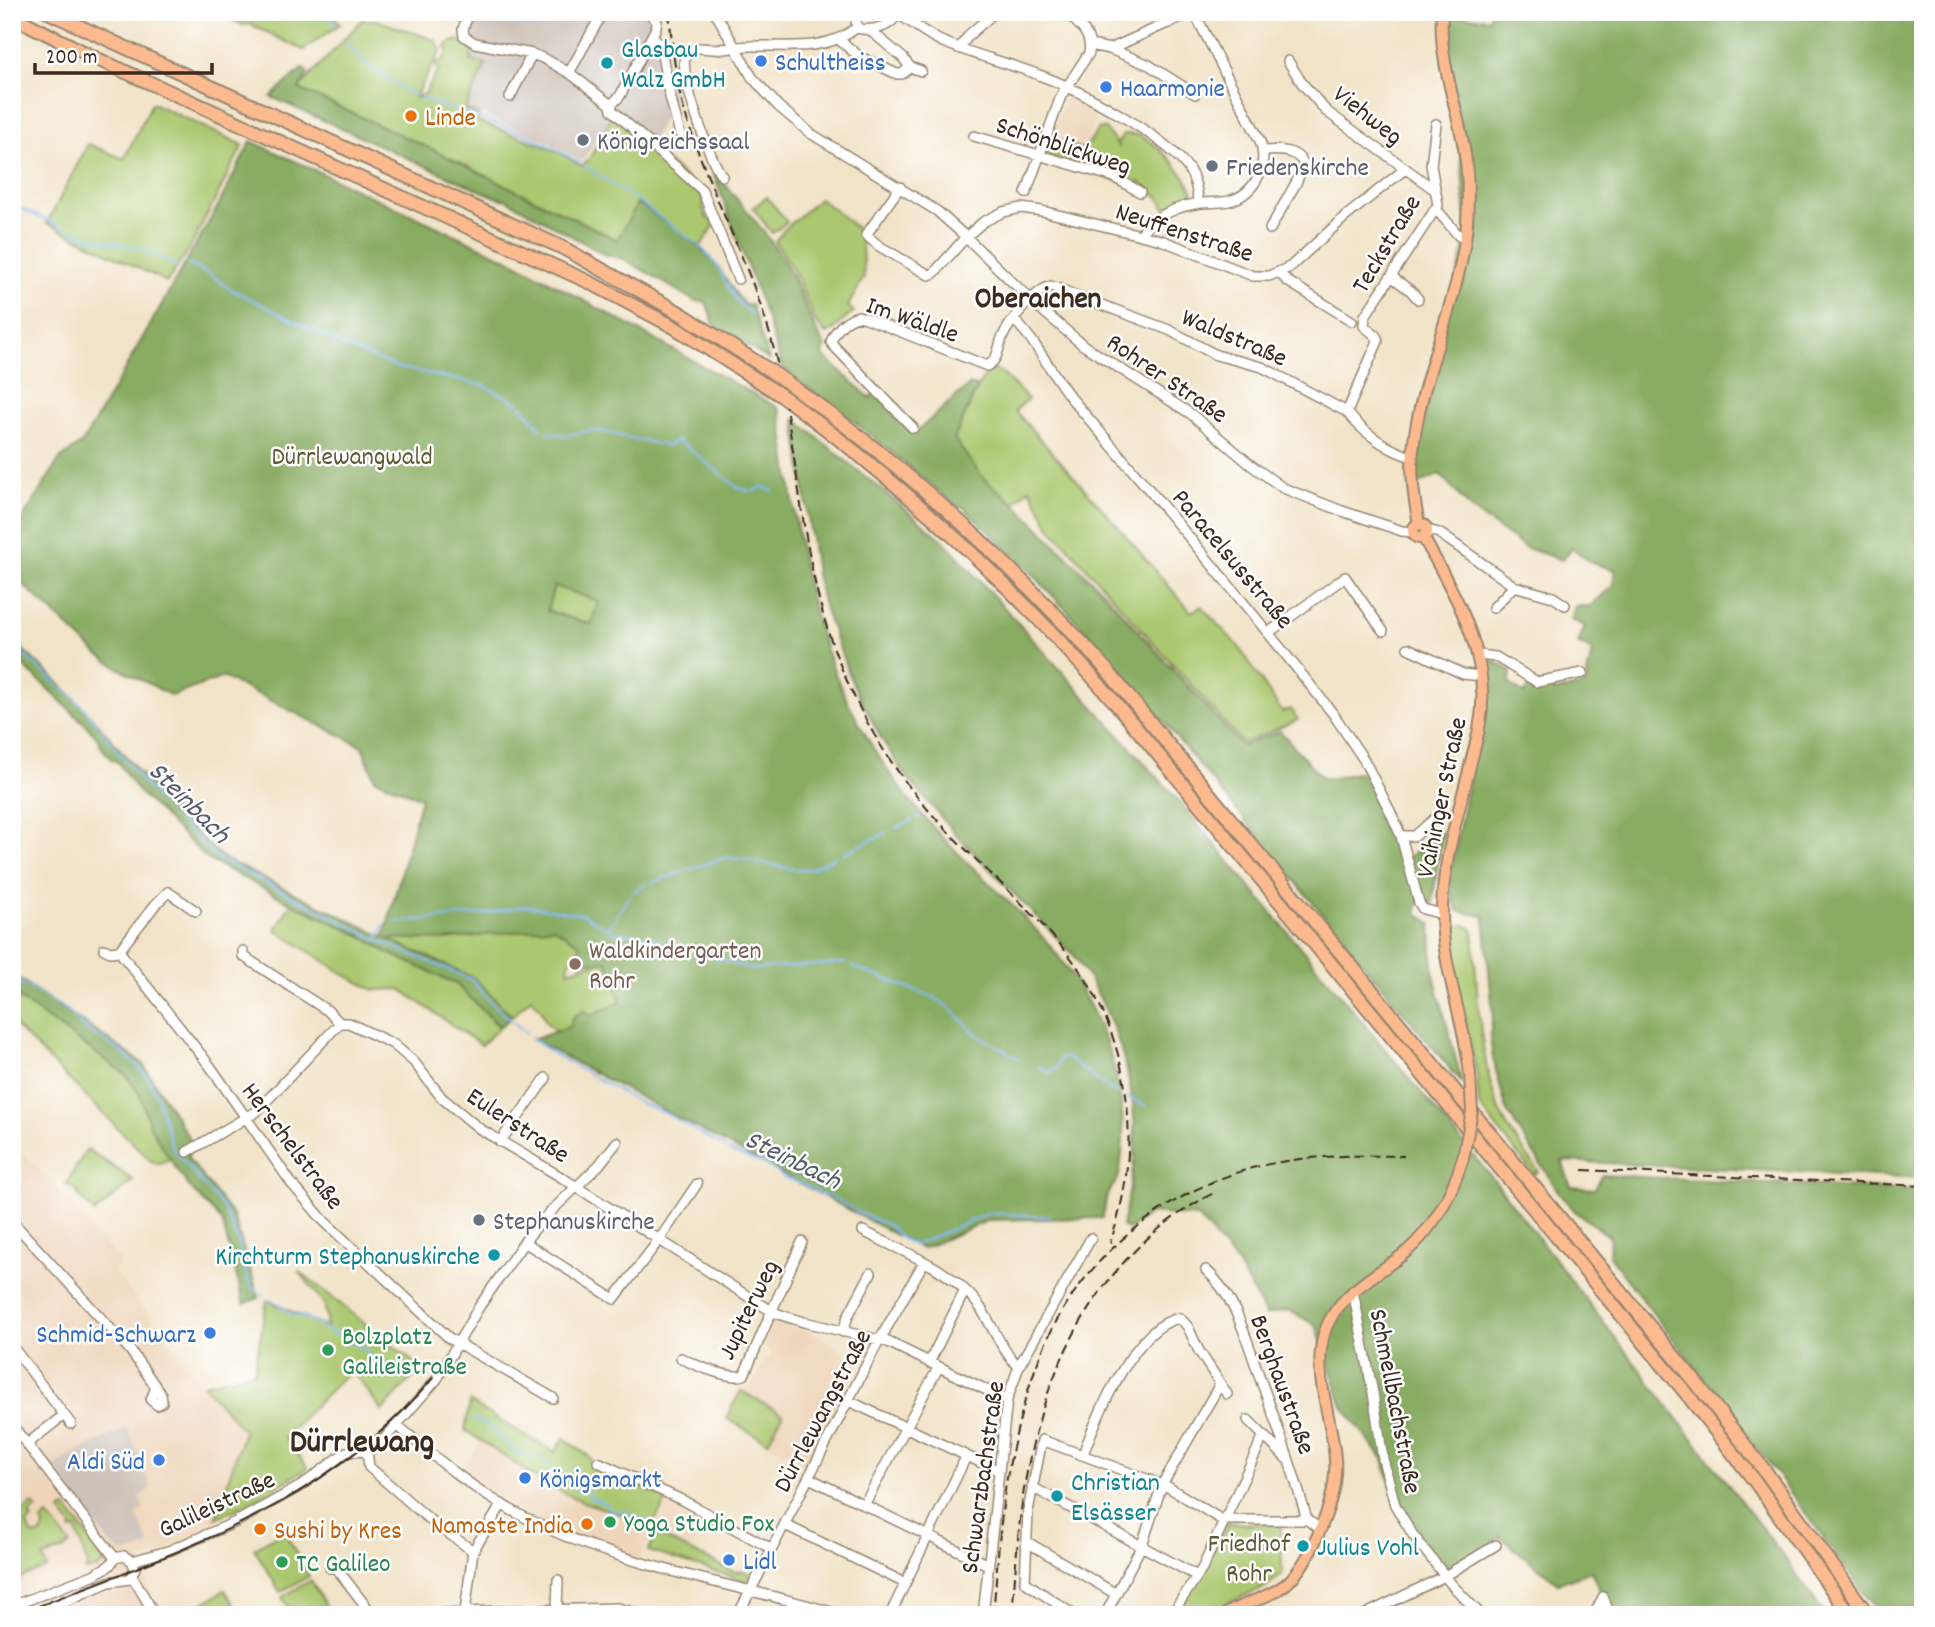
<svg xmlns="http://www.w3.org/2000/svg" width="1935" height="1627" font-family="Dekko,sans-serif">
  <rect width="100%" height="100%" fill="#fff"/>
  <filter id="ink" filterUnits="userSpaceOnUse"><feTurbulence type="fractalNoise" baseFrequency=".0143" numOctaves="2"/><feDisplacementMap in="SourceGraphic" scale="14" xChannelSelector="R" yChannelSelector="G"/><feConvolveMatrix kernelMatrix="1 2 1 2 8 2 1 2 1" color-interpolation-filters="sRGB"/></filter>
  <filter id="wash" filterUnits="userSpaceOnUse"><feTurbulence type="fractalNoise" baseFrequency=".00686" numOctaves="4" result="noise"/><feDisplacementMap in="SourceGraphic" scale="28" xChannelSelector="R" yChannelSelector="G"/><feGaussianBlur stdDeviation="1.57" result="paint"/><feColorMatrix in="noise" values="0 0 0 0 0 0 0 0 0 0 0 0 0 0 0 0 0 1.4 0 .05"/><feComposite in="paint" operator="in"/></filter>
  <g filter="url(#wash)">
    <rect width="100%" height="100%" fill="#f1e3c7"/>
    <!-- built -->
    <path fill="#efd6bb" d="M1070 95 1097 111 1085 147 1053 135 1064 102Z
      M12 1142 43 1173 122 1263 114 1271 203 1384 244 1431 212 1534 141 1561 157 1615H12Z
      M773 1320 812 1332 847 1354 860 1368 809 1458 803 1462 723 1417 740 1388 747 1391 772 1353 764 1345Z
      M480 1442 552 1489 584 1503 588 1502 618 1519 623 1517 653 1531 638 1562 566 1536 457 1475Z
      M671 1498 708 1513 691 1548 672 1537 657 1524Z"/>
    <!-- industrial -->
    <path fill="#cdc2b9" d="M469 12H649L655 18 653 36 662 39 665 49 674 99 649 145 612 113 582 162 551 144 442 98 472 47 460 40Z
      M127 1427 151 1488 139 1497 144 1510 136 1514 150 1546 131 1553 120 1551 110 1544 53 1467 69 1456Z"/>
    <!-- green -->
    <path fill="#abc86f" stroke="#737946" stroke-width="2" d="M216 12H331L340 24 303 50 250 24 242 25Z
      M362 20H376L435 40 441 50 415 97 417 98 420 95H424L439 69 435 66 438 61 442 62 449 50 445 48 449 43 458 40 473 47 471 61 486 64 465 109 479 115 477 121 555 150 582 166 590 158 613 113 690 182 706 202 703 207 706 217 712 220 714 226 700 247 638 203 618 240 427 147 298 89Z
      M152 103 243 145 190 248 167 282 47 223 88 144 124 159Z
      M1099 128 1105 129 1120 148 1117 143 1124 134C1129 134 1136 134 1140 136 1160 145 1184 172 1193 192L1190 199 1165 208 1159 198 1140 182 1135 187 1044 154 1051 137 1084 150Z
      M767 197 787 222 772 233 753 208Z
      M820 198 861 232 864 277 848 306 854 312C842 317 837 331 826 334L815 321 795 273 775 241 785 229Z
      M991 368 1002 373 1028 399 1015 411 1108 515 1191 612 1201 606 1239 647 1282 712 1291 709 1298 720 1243 743 1050 527 1030 488 1014 504 983 478 954 439 978 386Z
      M554 586 599 601 591 625 547 610Z
      M291 903 362 936 387 952 456 984 500 1027 481 1045 400 989 374 990 347 976 276 930Z
      M1458 925H1465L1473 929C1477 984 1478 1049 1496 1102 1504 1126 1524 1150 1538 1171L1534 1175 1479 1105 1477 1075 1459 998 1455 958 1448 934 1451 927Z
      M553 927 581 945 569 963 568 971 597 962 607 961 622 1002 562 1031C548 1029 547 1024 542 1012 540 1007 535 1003 531 998L512 1016 474 978 384 938 444 940Z
      M12 989 18 993 20 999 125 1074 139 1093 151 1128 170 1159 157 1164 151 1161 12 1023Z
      M87 1149 133 1180 95 1213 77 1194 79 1192 66 1184Z
      M299 1271 421 1368 382 1411 351 1369 284 1437 308 1468 248 1504 216 1518 244 1431 203 1384 254 1372 267 1300 327 1328 325 1305Z
      M741 1391 783 1414 768 1442 726 1418Z
      M470 1402C498 1420 526 1436 555 1452L564 1438 591 1458V1462L618 1477 668 1499 652 1525 584 1502 545 1484 465 1430Z
      M33 1504 37 1509 29 1515 32 1519 27 1524 30 1533 36 1536 42 1533 44 1527 42 1521 48 1516 70 1544 63 1550 43 1557 47 1568 12 1581V1520Z
      M64 1508 67 1509 100 1552 105 1562 98 1568 86 1571 85 1569 88 1566 76 1529 71 1530 72 1526 60 1511Z
      M1228 1523 1281 1524 1282 1575 1262 1589 1229 1602 1213 1615H1192L1181 1607Z
      M284 1531 309 1576 280 1592 254 1548Z
      M660 1536 734 1572 746 1571 751 1574 746 1581 648 1551 655 1538Z
      M311 1580 331 1615H293L282 1597Z
      M225 1590 240 1615H202L197 1607Z"/>
    <!-- forest -->
    <path fill="#88ac62" stroke="#626b40" stroke-width="2" fill-rule="evenodd" d="M1491 12H1923V1178L1562 1161 1571 1187 1595 1189 1602 1175 1923 1191V1615H1880L1777 1474 1609 1256 1610 1237 1577 1213 1561 1196 1507 1111 1493 1059 1490 1036 1493 1014 1484 916 1458 911 1448 887 1486 689 1484 661 1490 659 1511 670 1510 684 1524 694 1530 685 1551 683 1554 692 1585 685 1592 651 1578 643 1585 626 1571 620 1575 606H1590L1613 586 1615 570 1592 563 1572 548 1562 560 1524 547 1471 509 1440 474 1419 484 1416 465V444L1467 236 1458 119 1445 31 1454 15 1489 19Z
      M303 68 308 73 299 89 427 147 617 240 638 203C662 219 695 240 713 261 726 276 732 293 746 306L751 304 769 360 714 324 706 302 695 301 624 259 604 254 507 200 495 197 271 97Z
      M251 141 516 263 777 407 780 411C796 516 802 616 853 712 876 757 906 799 941 836 975 872 1014 904 1046 941 1100 1005 1135 1091 1119 1175 1118 1183 1111 1186 1108 1193 1105 1200 1105 1210 1102 1218L989 1220 922 1249 533 1040 570 1026 572 1018 583 1010 591 1015 621 1002 607 961 593 963 591 960 581 964 577 952 581 945 553 927 444 940 386 938 474 978 512 1016 500 1027 456 984 387 952 362 936 291 903 207 859 136 789 118 762 112 760 102 748 99 740 85 724 12 655V640C33 660 56 678 75 699 125 752 168 812 224 859L384 937 421 798 375 779 362 746 223 677 172 696 120 669 97 654 12 574V536L59 460 83 442 218 206ZM554 586 598 601 591 624 547 611Z
      M714 175H717C742 206 771 236 790 272 803 296 810 323 825 346L823 356 870 398 875 393 907 428 916 432 969 385 978 386 954 439 983 478 1015 504 1105 594 1242 746 1280 731 1322 778C1337 780 1349 773 1365 772L1407 858 1443 832 1432 904 1417 903V913L1431 923 1433 971 1462 1083 1110 657 1029 570 963 507H958L857 424 782 368 768 322Z
      M795 419 943 540 1177 799 1493 1179 1788 1562 1825 1615H1612L1591 1571 1558 1583 1500 1537 1445 1576 1401 1517 1383 1459 1343 1407 1316 1325 1288 1310 1266 1315 1236 1262 1198 1217 1151 1213 1128 1230 1122 1226C1128 1198 1135 1169 1135 1141 1135 1072 1112 1009 1073 954L959 838 904 774 881 738 852 682 826 613 816 574Z
      M12 974 142 1063 191 1141 188 1158 233 1216 259 1298 244 1304 222 1221 191 1189 175 1167 151 1128 139 1093 125 1074 20 999 17 993 12 989Z"/>
    <g fill="none" stroke-linecap="round" stroke-linejoin="round">
      <!-- stream -->
      <path stroke="#88bbf5" stroke-width="2" d="M325 12 335 25
        M345 40C363 64 388 81 415 95
        M420 98C473 116 530 132 578 162
        M583 165 638 201 702 248 716 264 735 298 751 315
        M12 205 86 237 142 249 176 265
        M188 264 211 275 227 287 346 347
        M351 349 396 367 483 385 519 403 540 428
        M548 433 567 435 594 430 667 446 678 440 737 487 749 491
        M754 491 762 487 773 491
        M12 644 83 707 144 784 188 830 218 858 377 940 471 979 492 1003 526 1033
        M918 818 920 817
        M896 828 912 820
        M844 853 886 833
        M652 882 727 857 793 869H811L835 857
        M633 892 645 884
        M396 922 484 914 525 906 583 914 615 933 633 934
        M608 929 630 895
        M639 935 661 940
        M377 939 385 924
        M669 942 751 969 845 963
        M853 967 936 998 950 1008 976 1034 1018 1058
        M12 977 67 1010 87 1030 117 1048 137 1065 148 1078 157 1096 173 1149 223 1207 240 1245 242 1263 252 1288 264 1295
        M531 1037 550 1052 642 1104 665 1113 734 1153 764 1164 785 1178 801 1183 822 1195 832 1197 858 1213 888 1225 901 1238 914 1245 989 1213 1051 1217
        M1039 1067 1049 1072 1057 1068 1060 1059 1067 1057 1105 1086
        M1108 1088 1119 1094
        M1127 1097 1146 1106
        M267 1300 278 1303 292 1316H302L366 1350 372 1358 384 1363 392 1373 404 1376
        M473 1419 485 1424 516 1453 534 1458
        M539 1461 545 1465 553 1477 568 1482 577 1490 586 1491
        M589 1491 590 1498 604 1503 613 1512 626 1510 637 1518 653 1522"/>
    </g>
  </g>
  <g filter="url(#ink)">
    <g fill="none" stroke-linecap="round" stroke-linejoin="round">
      <!-- minor casing -->
      <g stroke="#968672" stroke-width="12">
        <path id="minor" d="M469 12 463 29 464 36 475 43 532 54 545 59 571 74 611 105 612 110 702 190 738 279
          M715 12 752 77 778 106 810 133 937 211 966 237 1037 306 1083 345 1191 414 1251 465 1283 488 1342 511 1402 531 1414 532
          M1157 12 1169 23
          M898 14C914 23 926 35 943 42 974 55 1008 63 1039 75 1078 89 1164 135 1188 168 1195 179 1198 190 1198 203
          M856 28C871 32 892 28 898 12
          M856 28 857 12
          M871 31 903 58 910 67 921 71
          M653 36 661 48 668 89 680 134
          M838 39 860 57 897 74H902L910 67
          M1090 45 1110 49 1192 12
          M959 48 970 34 995 12
          M1110 49 1149 65 1195 94
          M1288 61 1302 83 1326 111 1435 190
          M569 73 603 12
          M510 97 532 54
          M611 105 620 96 655 30 657 22 649 12
          M974 136 1114 177 1140 192
          M1264 151C1279 150 1296 149 1304 164L1296 183 1270 229
          M722 176C709 158 680 77 685 56 696 43 704 50 719 49 730 49 740 46 751 46 788 45 826 52 856 28
          M900 187 866 235 879 246 929 275 934 273 966 237 983 222 1003 212 1021 208 1042 211 1161 240 1253 276H1269L1290 267 1345 217 1405 169
          M1026 193 1061 96 1089 53C1093 34 1078 24 1066 12
          M1436 209 1459 236 1465 239
          M1140 235C1153 216 1180 205 1202 203 1211 202 1220 203 1229 201 1255 194 1269 166 1260 141L1194 12
          M1280 273 1287 281 1352 321
          M1392 277 1411 291 1418 299
          M1014 320C1037 342 1051 373 1071 398 1160 502 1249 607 1334 715L1364 760 1390 811 1401 836 1419 903 1423 909 1442 914
          M1347 412 1378 341 1376 336 1364 326 1365 316 1438 205 1431 165 1436 124
          M913 428 833 345 831 342C835 330 846 319 858 316L866 318 987 366C998 360 998 349 1002 338 1009 322 1034 291 1051 286L1169 330 1216 355 1262 367 1347 412C1361 431 1389 451 1412 457
          M1427 530 1439 533 1514 586 1553 597 1565 605
          M1493 608 1514 586
          M1268 633 1345 577 1383 631
          M1408 648 1463 674 1481 676
          M1478 655 1496 657 1537 682 1583 673
          M1401 836H1415L1440 814
          M104 949 110 952 119 951
          M119 951 210 1066 292 1184 324 1221 449 1338 553 1398
          M119 951 155 905 168 892 196 911
          M243 951V956L246 958 328 1011 340 1023
          M340 1023H349L393 1044 414 1062 442 1098 480 1129 561 1177 763 1306 778 1314 804 1322 888 1342 1007 1400
          M500 1142 546 1078
          M187 1152 256 1112 340 1023
          M12 1221 130 1350 161 1394 162 1402 157 1405 151 1400 156 1387
          M863 1231C902 1252 949 1267 977 1303 991 1321 1002 1353 1019 1366
          M524 1242 614 1299 659 1240 697 1184
          M1206 1270C1237 1298 1247 1342 1261 1381 1278 1427 1294 1473 1307 1520
          M1353 1291 1373 1393 1383 1459 1395 1505 1413 1535 1452 1585 1481 1615
          M843 1332 848 1316 871 1273
          M12 1346 71 1424
          M681 1358C694 1365 731 1380 744 1375L802 1242
          M929 1363 965 1290
          M849 1401 999 1471
          M1248 1420 1289 1461
          M12 1425 115 1558
          M397 1425C438 1460 478 1494 526 1518 625 1569 736 1583 841 1615
          M27 1444 64 1415
          M367 1451 369 1467 430 1520 473 1551
          M1083 1454C1097 1416 1135 1325 1180 1318L1188 1327 1199 1351 1227 1394
          M598 1462 682 1500 772 1549
          M809 1478 988 1565
          M1032 1487 1197 1576
          M864 1505 938 1368
          M785 1525 905 1583
          M1027 1542 1116 1594
          M132 1561 171 1550 236 1522 301 1486 346 1452 367 1451 378 1446 437 1379 479 1307 524 1242 543 1219 599 1165 617 1142
          M330 1568 334 1565 371 1613H422L618 1608 642 1615
          M132 1576 155 1615
          M1603 1597 1610 1615
          M12 1606 93 1575 109 1566 115 1558 124 1556 132 1561 135 1568 130 1579 109 1582 33 1615
          M557 1609 558 1580
          M465 1612 473 1551 502 1504
          M1271 1612 1272 1615
          M738 1615 874 1350 924 1262
          M890 1615 966 1457
          M983 1615 1007 1400 1019 1366 1091 1238
          M1074 1615 1025 1582 1028 1511 1042 1440 1168 1487 1222 1520H1307L1321 1529
          M1105 1615 1142 1545 1162 1485 1220 1384
          M1171 1615 1202 1569 1263 1437
          M1364 1615 1445 1576 1496 1545
          M1594 1615 1603 1597"/>
      </g>
      <!-- major casing -->
      <g stroke="#968672" stroke-width="14">
        <path id="major" d="M1419 524C1414 500 1410 475 1413 450 1420 375 1461 298 1467 223 1469 193 1468 162 1461 133 1452 92 1439 54 1442 12
          M1413 531a7 7 0 1 1 14 0a7 7 0 1 1-14 0Z
          M1423 537C1449 584 1480 635 1482 689 1484 714 1477 739 1471 762 1459 812 1442 862 1442 913 1442 969 1465 1020 1470 1075
          M1224 1615C1244 1602 1268 1599 1286 1584 1301 1571 1310 1553 1318 1535 1328 1511 1337 1486 1335 1459 1332 1415 1310 1371 1326 1328 1340 1292 1378 1275 1406 1252 1435 1227 1452 1194 1463 1158"/>
      </g>
      <!-- highway casing -->
      <g stroke="#968672" stroke-width="16">
        <path id="highway" d="M48 12 563 248 680 313 772 372
          M12 16 95 58 589 282 674 327 776 392
          M785 381C903 464 1010 562 1106 669L1698 1385 1765 1471 1868 1615
          M789 401C909 489 1015 588 1113 700L1690 1398 1754 1480 1850 1615"/>
      </g>
      <!-- minor -->
      <use href="#minor" stroke="#fff" stroke-width="9"/>
      <!-- major -->
      <use href="#major" stroke="#fcba8e" stroke-width="10"/>
      <!-- highway -->
      <use href="#highway" stroke="#fcba8e" stroke-width="12"/>
      <!-- tram -->
      <path stroke="#3b2a1e" stroke-width="2" d="M16 1615C171 1552 321 1512 433 1378"/>
      <!-- rail -->
      <path stroke="#3b2a1e" stroke-width="2" stroke-dasharray="10 5" stroke-linecap="butt" d="M669 12C672 43 675 77 683 106 706 187 750 261 772 342 801 452 798 568 844 674 865 724 894 771 930 812 973 861 1026 902 1067 953 1132 1034 1144 1147 1110 1243
        M1583 1170 1923 1186
        M993 1615C998 1562 1000 1508 1011 1457 1022 1406 1037 1352 1064 1308 1106 1240 1179 1187 1256 1167 1305 1155 1354 1155 1404 1156
        M1012 1615C1016 1567 1018 1519 1027 1472 1048 1357 1107 1246 1216 1192"/>
      <!-- major-bridge casing -->
      <g stroke="#968672" stroke-width="14" stroke-linecap="butt">
        <path id="major-bridge" d="M1463 1158 1472 1111 1470 1075"/>
      </g>
      <!-- highway-bridge casing -->
      <g stroke="#968672" stroke-width="16" stroke-linecap="butt">
        <path id="highway-bridge" d="M772 372 785 381
          M776 392 789 401"/>
      </g>
      <!-- major-bridge -->
      <use href="#major-bridge" stroke="#fcba8e" stroke-width="10"/>
      <!-- highway-bridge -->
      <use href="#highway-bridge" stroke="#fcba8e" stroke-width="12"/>
    </g>
  </g>
  <!-- markers -->
  <g fill="#3f7fe0" stroke="#fff" stroke-width="2.5">
    <circle cx="761" cy="61" r="7"/>
    <circle cx="1106" cy="87" r="7"/>
    <circle cx="210" cy="1333" r="7"/>
    <circle cx="159" cy="1460" r="7"/>
    <circle cx="525" cy="1478" r="7"/>
    <circle cx="729" cy="1560" r="7"/>
  </g>
  <g fill="#0f9aa8" stroke="#fff" stroke-width="2.5">
    <circle cx="607" cy="63" r="7"/>
    <circle cx="494" cy="1255" r="7"/>
    <circle cx="1057" cy="1496" r="7"/>
    <circle cx="1303" cy="1546" r="7"/>
  </g>
  <g fill="#e8710a" stroke="#fff" stroke-width="2.5">
    <circle cx="411" cy="116" r="7"/>
    <circle cx="587" cy="1524" r="7"/>
    <circle cx="260" cy="1529" r="7"/>
  </g>
  <g fill="#6b7280" stroke="#fff" stroke-width="2.5">
    <circle cx="583" cy="140" r="7"/>
    <circle cx="1212" cy="166" r="7"/>
    <circle cx="479" cy="1220" r="7"/>
  </g>
  <circle fill="#8d6e63" stroke="#fff" stroke-width="2.5" cx="575" cy="964" r="7"/>
  <g fill="#2e9e5b" stroke="#fff" stroke-width="2.5">
    <circle cx="328" cy="1350" r="7"/>
    <circle cx="610" cy="1522" r="7"/>
    <circle cx="282" cy="1562" r="7"/>
  </g>
  <g text-anchor="middle" stroke-width="5" stroke-linejoin="round" paint-order="stroke">
    <!-- culture labels -->
    <g font-size="26" fill="#0d838f" stroke="#fff" text-anchor="start">
      <text x="621" y="57">Glasbau<tspan x="621" dy="30">Walz GmbH</tspan></text>
      <text x="480" y="1264" text-anchor="end">Kirchturm Stephanuskirche</text>
      <text x="1071" y="1490">Christian<tspan x="1071" dy="30">Elsässer</tspan></text>
      <text x="1317" y="1555">Julius Vohl</text>
    </g>
    <!-- shop labels -->
    <g font-size="26" fill="#366cbe" stroke="#fff" text-anchor="start">
      <text x="775" y="70">Schultheiss</text>
      <text x="1120" y="96">Haarmonie</text>
      <text x="196" y="1342" text-anchor="end">Schmid-Schwarz</text>
      <text x="145" y="1469" text-anchor="end">Aldi Süd</text>
      <text x="539" y="1487">Königsmarkt</text>
      <text x="743" y="1569">Lidl</text>
    </g>
    <!-- street labels -->
    <g font-size="26" fill="#3b2a1e" stroke="#fff">
      <text transform="translate(1369 114) rotate(38)" y="9">Viehweg</text>
      <text transform="translate(1064 144) rotate(18)" y="9">Schönblickweg</text>
      <text transform="translate(1185 231) rotate(18)" y="9">Neuffenstraße</text>
      <text transform="translate(1385 243) rotate(-59)" y="9">Teckstraße</text>
      <text transform="translate(913 318) rotate(19)" y="9">Im Wäldle</text>
      <text transform="translate(1235 336) rotate(23)" y="9">Waldstraße</text>
      <text transform="translate(1168 377) rotate(34)" y="9">Rohrer Straße</text>
      <text transform="translate(1234 558) rotate(50)" y="9">Paracelsusstraße</text>
      <text transform="translate(1440 797) rotate(-78)" y="9">Vaihinger Straße</text>
      <text transform="translate(519 1124) rotate(33)" y="9">Eulerstraße</text>
      <text transform="translate(294 1145) rotate(53)" y="9">Herschelstraße</text>
      <text transform="translate(747 1309) rotate(-64)" y="9">Jupiterweg</text>
      <text transform="translate(1284 1384) rotate(70)" y="9">Berghaustraße</text>
      <text transform="translate(1397 1401) rotate(79)" y="9">Schmellbachstraße</text>
      <text transform="translate(821 1410) rotate(-62)" y="9">Dürrlewangstraße</text>
      <text transform="translate(981 1477) rotate(-82)" y="9">Schwarzbachstraße</text>
      <text transform="translate(216 1503) rotate(-25)" y="9">Galileistraße</text>
    </g>
    <!-- food labels -->
    <g font-size="26" fill="#c56008" stroke="#fff" text-anchor="start">
      <text x="425" y="125">Linde</text>
      <text x="573" y="1533" text-anchor="end">Namaste India</text>
      <text x="274" y="1538">Sushi by Kres</text>
    </g>
    <!-- worship labels -->
    <g font-size="26" fill="#5b616d" stroke="#fff" text-anchor="start">
      <text x="597" y="149">Königreichssaal</text>
      <text x="1226" y="175">Friedenskirche</text>
      <text x="493" y="1229">Stephanuskirche</text>
    </g>
    <!-- park labels -->
    <g font-size="26" fill="#5d5936" stroke="#fff">
      <text x="352" y="464">Dürrlewangwald</text>
      <text x="1249" y="1551">Friedhof<tspan x="1249" dy="30">Rohr</tspan></text>
    </g>
    <!-- education labels -->
    <g font-size="26" fill="#785e54" stroke="#fff" text-anchor="start">
      <text x="589" y="958">Waldkindergarten<tspan x="589" dy="30">Rohr</tspan></text>
    </g>
    <!-- leisure labels -->
    <g font-size="26" fill="#27864d" stroke="#fff" text-anchor="start">
      <text x="342" y="1344">Bolzplatz<tspan x="342" dy="30">Galileistraße</tspan></text>
      <text x="624" y="1531">Yoga Studio Fox</text>
      <text x="296" y="1571">TC Galileo</text>
    </g>
    <!-- water labels -->
    <g font-size="28" font-style="italic" fill="#565d69" stroke="#fff">
      <text transform="translate(191 801) rotate(45)" y="10">Steinbach</text>
      <text transform="translate(794 1158) rotate(26)" y="10">Steinbach</text>
    </g>
    <!-- quarter labels -->
    <g font-size="30" font-weight="bold" fill="#3b2a1e" stroke="#fff">
      <text x="1038" y="307">Oberaichen</text>
    </g>
    <!-- district labels -->
    <g font-size="33" font-weight="bold" fill="#3b2a1e" stroke="#fff">
      <text x="362" y="1451">Dürrlewang</text>
    </g>
  </g>
  <!-- margin -->
  <rect width="1935" height="1627" fill="none" stroke="#fff" stroke-width="42"/>
  <!-- scale -->
  <path d="M35 63v10h177v-10" fill="none" stroke="#3b2a1e" stroke-width="3.5"/>
  <text x="46" y="63" font-size="21" fill="#3b2a1e" stroke="#ffffff" stroke-width="5" paint-order="stroke">200 m</text>
</svg>
